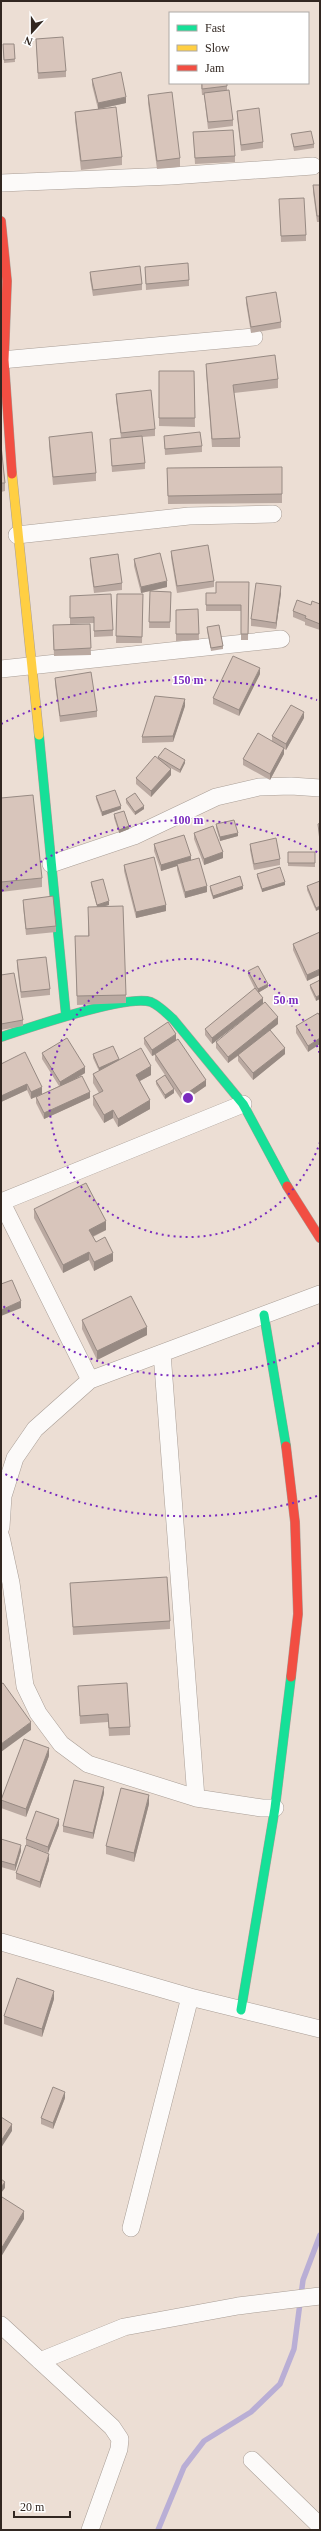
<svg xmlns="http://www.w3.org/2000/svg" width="321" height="2531" font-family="Georgia,serif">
  <rect width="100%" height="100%" fill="#ecded4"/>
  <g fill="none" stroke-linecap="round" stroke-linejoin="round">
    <!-- stream -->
    <path stroke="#b9aed5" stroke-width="5.5" d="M158 2530 184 2467 204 2441 251 2412 280 2384 294 2349 303 2280 320 2235"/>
    <!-- street casing -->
    <g stroke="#a99e96" stroke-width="18">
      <path id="street" d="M1 183 171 176 313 166
        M1 360 254 337
        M17 535 189 516 273 514
        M1 669 281 639
        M51 864 134 836 216 797 259 787 291 786 320 788
        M1 1201 90 1380
        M1 1202 243 1104
        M162 1353 196 1798
        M1 1527 3 1496 15 1458 35 1429 90 1380 320 1294
        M1 1537 11 1583 25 1686 38 1713 61 1744 88 1764 196 1798 262 1808H275
        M1 1942 190 1997 320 2029
        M131 2228 190 1997
        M1 2325 112 2427 120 2439 119 2449 90 2530
        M40 2361 124 2327 238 2306 320 2296
        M252 2460 320 2526"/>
    </g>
    <!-- fast casing -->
    <g stroke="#a99e96" stroke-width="10">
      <path id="fast" d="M39 735 66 1016
        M1 1037C28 1028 127 994 151 1002 160 1006 166 1013 173 1019L243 1104 287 1186
        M264 1315 286 1446
        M241 2010 275 1808 291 1677"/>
    </g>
    <!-- slow casing -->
    <g stroke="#a99e96" stroke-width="10">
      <path id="slow" d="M12 474 39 735"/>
    </g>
    <!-- jam casing -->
    <g stroke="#a99e96" stroke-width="10">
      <path id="jam" d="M1 221 7 281 4 360 12 474
        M287 1186 320 1238
        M286 1446 295 1522 298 1614 291 1677"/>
    </g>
    <!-- street -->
    <use href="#street" stroke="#fcfaf9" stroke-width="17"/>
    <!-- fast -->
    <use href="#fast" stroke="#16e098" stroke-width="9"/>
    <!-- slow -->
    <use href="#slow" stroke="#ffcf43" stroke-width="9"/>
    <!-- jam -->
    <use href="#jam" stroke="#f24e42" stroke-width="9"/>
  </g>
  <!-- wall -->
  <path fill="#baa9a1" d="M36 39 66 71V77L38 79Z
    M3 44H14L15 62 4 63Z
    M92 79 126 103 99 109 122 157V165L81 170 75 120V112L98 109 92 85Z
    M201 83H227V90L233 120V126L208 129 204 95H202Z
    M148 95 180 158V167L157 169 148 103Z
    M237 111 263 142V148L241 151 237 117Z
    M193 132 235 156V162L195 164Z
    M291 134 314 144V148L294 151Z
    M313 185H320V222H317L313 192Z
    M279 199 306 235V241L281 242Z
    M145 267 189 280V286L146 290Z
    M90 272 142 284V290L93 296 90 279Z
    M246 297 281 322V328L251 333 246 303Z
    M206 364 278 379V388L234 393 240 438V447H212L206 372Z
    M159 371H194L195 427 159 426Z
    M116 394 155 429V436L142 437 145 463V469L112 472 110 439 121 438 116 400Z
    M164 436 202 446V452L165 455Z
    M49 437 96 473V481L53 485 49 445Z
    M1 445 5 483V491L1 492Z
    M282 467V503L168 504 167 468Z
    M171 551 214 581V587L177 593 171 557Z
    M90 558 122 583V590L94 593 90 564Z
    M134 559 167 587 151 591 171 592 170 628H149L150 591 141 593 134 566Z
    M249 582 248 640H241V611H206V593H216Z
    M281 593 276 629 251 626V619Z
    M117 594H143L142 643H116Z
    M70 596 113 630V636L94 637V623L70 624Z
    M320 604V630L305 625V622L293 617V611L311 605Z
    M198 609 199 640 176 641V610Z
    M90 624 91 655 54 656 53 632Z
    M207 627 223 646V649L211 651 207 631Z
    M260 674 239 716 213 704V698Z
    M55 678 97 711V717L60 722 55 684Z
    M185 706 173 742 142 743V737Z
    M304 718 286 750 284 749V754L270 780 243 765V759L272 741V736Z
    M158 757 185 763 180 773 167 766 171 775 151 797 136 784V778L158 758Z
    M96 796 121 809 102 816 96 799Z
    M1 798 42 878V887L1 892Z
    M126 799 144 809 135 815 126 803Z
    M114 814 129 829 119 833 114 818Z
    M216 824 238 836 220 841 216 828Z
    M194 833 223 858 204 865 194 839Z
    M154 844 191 860 207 892 185 898 177 870V866L161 871 154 851Z
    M250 844 280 859V865L254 870 250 850Z
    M288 852H315V867L288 866Z
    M124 865 166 911 136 918 124 871Z
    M257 874 285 885 262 892 257 877Z
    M320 881 316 911 307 890V886Z
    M91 882 109 905 101 907 126 995V1003L77 1005 75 936H88V916L97 907 91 885Z
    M210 886 243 889 213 899 210 890Z
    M23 900 56 926V932L26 935 23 906Z
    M320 932 307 981 293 950V944Z
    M17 960 50 989V995L21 998 17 966Z
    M248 971 268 987 259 992 263 1004 212 1044 205 1035V1029L255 989 248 975Z
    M1 975 23 1020V1026L1 1030Z
    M320 980 316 1001 310 988V985Z
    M320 1016 308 1052 296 1033V1026Z
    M278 1024 257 1040 285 1054 253 1080 238 1061V1056L228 1063 216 1048V1042Z
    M144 1038 176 1040 206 1086 183 1102 170 1083 174 1093 165 1099 156 1084V1081L165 1075 155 1060V1055L152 1056 144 1044Z
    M42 1053 85 1073 73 1080 90 1098 44 1119 36 1103V1097L59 1086 42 1059Z
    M93 1054 119 1060 151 1075 140 1081 150 1109 118 1127 113 1118 104 1123 93 1105V1096L99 1093 93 1083V1074L99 1071 93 1058Z
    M1 1064 42 1094 31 1099 27 1090 1 1102Z
    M34 1209 106 1230 93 1237 96 1242 113 1261 94 1271 89 1260 63 1273 34 1218Z
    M82 1320 147 1335 97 1360 82 1329Z
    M70 1583 170 1621V1629L73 1635Z
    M78 1686 130 1727V1735L109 1736 108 1722 80 1724Z
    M49 1756 26 1817 1 1808V1800Z
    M104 1793 93 1839 63 1832V1826Z
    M149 1804 134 1862 106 1854V1846Z
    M59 1825 48 1853 26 1845V1839Z
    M1 1839 21 1851 15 1871 1 1867Z
    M49 1860 40 1888 16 1879V1873Z
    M54 1999 42 2037 4 2024V2016Z
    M65 2098 53 2129 41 2124V2118Z"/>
  <!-- shaded-wall -->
  <path fill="#978a83" d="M126 97V103L98 109V103Z
    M167 581V587L141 593V587Z
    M281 586V593L276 629V623Z
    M260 668V674L239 716V710Z
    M185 699V706L173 742V736Z
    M304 712V718L286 750V744Z
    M284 748V754L270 780V774Z
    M185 760V763L180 773V770Z
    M171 769V775L151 797V791Z
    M121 806V809L102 816V812Z
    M144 806V809L135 815V812Z
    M129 826V829L119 833V830Z
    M238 833V836L220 841V837Z
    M223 852V858L204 865V859Z
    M191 856V862L177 864V866L161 871V865Z
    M285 882V885L262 892V889Z
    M207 886V892L185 898V892Z
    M243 886V889L213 899V896Z
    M109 901V905L97 908V905Z
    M166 905V911L136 918V912Z
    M320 906V909L316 911V908Z
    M320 969V975L307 981V975Z
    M268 984V987L258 993V989Z
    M320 995V999L316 1001V997Z
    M263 998V1004L212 1044V1038Z
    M278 1017V1024L228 1063V1057Z
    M176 1034V1041L152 1056V1050Z
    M320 1038V1044L308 1052V1046Z
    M285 1048V1054L253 1080V1073Z
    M119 1059V1063L99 1071V1068Z
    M151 1066V1075L136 1083V1075Z
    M85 1067V1073L60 1088V1082Z
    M206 1080V1086L183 1102V1096Z
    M27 1084V1090L1 1102V1096Z
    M42 1087V1094L31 1099V1092Z
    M174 1089V1093L165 1099V1095Z
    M90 1092V1098L44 1119V1113Z
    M150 1100V1109L118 1127V1119Z
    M113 1110V1118L104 1123V1115Z
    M106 1221V1230L89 1238V1230Z
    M89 1252V1260L63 1273V1265Z
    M113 1253V1261L94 1271V1262Z
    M21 1301V1308L1 1316V1310Z
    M147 1327V1335L97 1360V1351Z
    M31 1722V1730L1 1752V1744Z
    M49 1748V1756L26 1817V1809Z
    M104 1787V1793L93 1839V1833Z
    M149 1795V1804L134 1862V1853Z
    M59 1819V1825L48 1853V1847Z
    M21 1845V1851L15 1871V1865Z
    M49 1854V1860L40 1888V1882Z
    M54 1991V1999L42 2037V2029Z
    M65 2092V2098L53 2129V2123Z
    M12 2124V2131L1 2148V2141Z
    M5 2182V2188L1 2193V2187Z
    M24 2211V2219L1 2257V2249Z"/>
  <!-- building -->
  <path fill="#d8c5bb" stroke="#978a83" d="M63 37 66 71 38 73 36 39Z
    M3 44H14L15 59 4 60Z
    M121 72 126 97 98 103 92 79Z
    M202 83H227V86L202 89Z
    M229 90 233 120 208 122 204 93Z
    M172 92 180 158 157 161 148 95Z
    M116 107 122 157 81 161 75 112Z
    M259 108 263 142 241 145 237 111Z
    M233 130 235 156 195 158 193 132Z
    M311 131 314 144 294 147 291 134Z
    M313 185H320V216H317Z
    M304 198 306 235 281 236 279 199Z
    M188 263 189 280 146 284 145 267Z
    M140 266 142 284 93 290 90 272Z
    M276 292 281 322 251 327 246 297Z
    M275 355 278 379 233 385 240 438 212 439 206 364Z
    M159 371H194L195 418H159Z
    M151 390 155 429 121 433 116 394Z
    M92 432 96 473 53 477 49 437Z
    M200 432 202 446 165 449 164 436Z
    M142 436 145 463 112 466 110 439Z
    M1 445 5 483H1Z
    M282 467V494L168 496 167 468Z
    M208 545 214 581 177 586 171 551Z
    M160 553 167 581 141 587 134 559Z
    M118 554 122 583 94 587 90 558Z
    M216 582H249L248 634H241V605H206V593H216Z
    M256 583 281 586 276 623 251 619Z
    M150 591 171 592 170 622H149Z
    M111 594 113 630 94 631V617L70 618V596Z
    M117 594H143L142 637 116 636Z
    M297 600 311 605 312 601 320 604V624L305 618 306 616 293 611Z
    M198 609 199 634H176V610Z
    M90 624 91 648 54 650 53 625Z
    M219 625 223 646 211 648 207 627Z
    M233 656 260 668 239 710 213 698Z
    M91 672 97 711 60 716 55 678Z
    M155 696 185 699 173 736 142 737Z
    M291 705 304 712 286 744 272 736Z
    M258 733 284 748 270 774 243 759Z
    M165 748 185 760 180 770 158 757Z
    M155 756 171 769 151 791 136 778Z
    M115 790 121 806 102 812 96 796Z
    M135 793 144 806 135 812 126 799Z
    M33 795 42 878 1 882V798Z
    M124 811 129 826 119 830 114 814Z
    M234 820 238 833 220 837 216 824Z
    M320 823V841L318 824Z
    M213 826 223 852 204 859 194 833Z
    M184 835 191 856 161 865 154 844Z
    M276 838 280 859 254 864 250 844Z
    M288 852H315V863H288Z
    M154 857 166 905 136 912 124 865Z
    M199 858 207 886 185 892 177 864Z
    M280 867 285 882 262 889 257 874Z
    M240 876 243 886 213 896 210 886Z
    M103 879 109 901 97 905 91 882Z
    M320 881V906L316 908 307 886Z
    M53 896 56 926 26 929 23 900Z
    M123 906 126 995 77 996 75 936H89L88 907Z
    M320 932V969L307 975 293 944Z
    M46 957 50 989 21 992 17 960Z
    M258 966 268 984 258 989 248 971Z
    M14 973 23 1020 1 1024V975Z
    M320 980V995L316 997 310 985Z
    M255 988 263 998 212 1038 205 1029Z
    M265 1002 278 1017 228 1057 216 1042Z
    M318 1013 320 1016V1038L308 1046 296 1026Z
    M168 1022 176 1034 152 1050 144 1038Z
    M270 1030 285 1048 253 1073 238 1055Z
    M67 1038 85 1067 60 1082 42 1053Z
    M178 1039 206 1080 183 1096 155 1054Z
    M113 1046 119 1059 99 1068 93 1054Z
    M141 1048 151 1066 136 1075 150 1100 118 1119 113 1110 104 1115 93 1096 103 1091 93 1074Z
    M25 1052 42 1087 31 1092 27 1084 1 1096V1064Z
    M165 1075 174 1089 165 1095 156 1081Z
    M82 1076 90 1092 44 1113 36 1097Z
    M86 1183 106 1221 89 1230 96 1242 105 1237 113 1253 94 1262 89 1252 63 1265 34 1209Z
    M12 1280 21 1301 1 1310V1284Z
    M131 1296 147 1327 97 1351 82 1320Z
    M167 1577 170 1621 73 1627 70 1583Z
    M3 1683 31 1722 1 1744V1684Z
    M127 1683 130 1727 109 1728 108 1714 80 1716 78 1686Z
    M24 1739 49 1748 26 1809 1 1800Z
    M74 1780 104 1787 93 1833 63 1826Z
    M121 1788 149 1795 134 1853 106 1846Z
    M36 1811 59 1819 48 1847 26 1839Z
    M1 1839 21 1845 15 1865 1 1861Z
    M26 1845 49 1854 40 1882 16 1873Z
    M17 1978 54 1991 42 2029 4 2016Z
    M53 2087 65 2092 53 2123 41 2118Z
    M1 2117 12 2124 1 2141Z
    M1 2179 5 2182 1 2187Z
    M2 2197 24 2211 1 2249V2198Z"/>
  <!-- distance rings -->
  <g fill="none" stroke="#7b2cbf" stroke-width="2" stroke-dasharray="2 4">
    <path d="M320 1142A139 139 0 1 1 320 1054"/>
    <path d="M319 1343A278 278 0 0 1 2 1305M2 891A278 278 0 0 1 319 853"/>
    <path d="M317 1496A418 418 0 0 1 1 1472M1 724A418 418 0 0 1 317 700"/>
  </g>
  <circle cx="188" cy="1098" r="6" fill="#7b2cbf" stroke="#fff" stroke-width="2"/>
  <g font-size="12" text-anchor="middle" font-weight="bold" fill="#7b2cbf" stroke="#fff" stroke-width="3" stroke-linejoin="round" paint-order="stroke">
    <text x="188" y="684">150 m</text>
    <text x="188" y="824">100 m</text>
    <text x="286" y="1004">50 m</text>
  </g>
  <!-- border -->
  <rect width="321" height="2531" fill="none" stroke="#322721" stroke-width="4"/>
  <!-- legend -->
  <rect x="169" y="12" width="140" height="72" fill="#ffffff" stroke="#ada9a6"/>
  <rect x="177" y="25" width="20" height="6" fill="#16e098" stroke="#ada9a6"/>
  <text x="205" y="32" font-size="12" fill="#322721">Fast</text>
  <rect x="177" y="45" width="20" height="6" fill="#ffcf43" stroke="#ada9a6"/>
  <text x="205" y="52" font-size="12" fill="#322721">Slow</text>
  <rect x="177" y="65" width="20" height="6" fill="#f24e42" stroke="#ada9a6"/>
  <text x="205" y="72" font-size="12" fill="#322721">Jam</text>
  <!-- north arrow -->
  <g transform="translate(32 32) rotate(201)" stroke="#ffffff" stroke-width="3" paint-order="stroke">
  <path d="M0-3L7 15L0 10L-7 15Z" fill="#322721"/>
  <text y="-6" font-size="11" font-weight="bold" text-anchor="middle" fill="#322721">N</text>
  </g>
  <!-- scale -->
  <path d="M14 2511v6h56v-6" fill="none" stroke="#322721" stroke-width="2"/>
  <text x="20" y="2511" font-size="12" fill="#322721" stroke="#ffffff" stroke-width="3" paint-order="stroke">20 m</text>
</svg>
